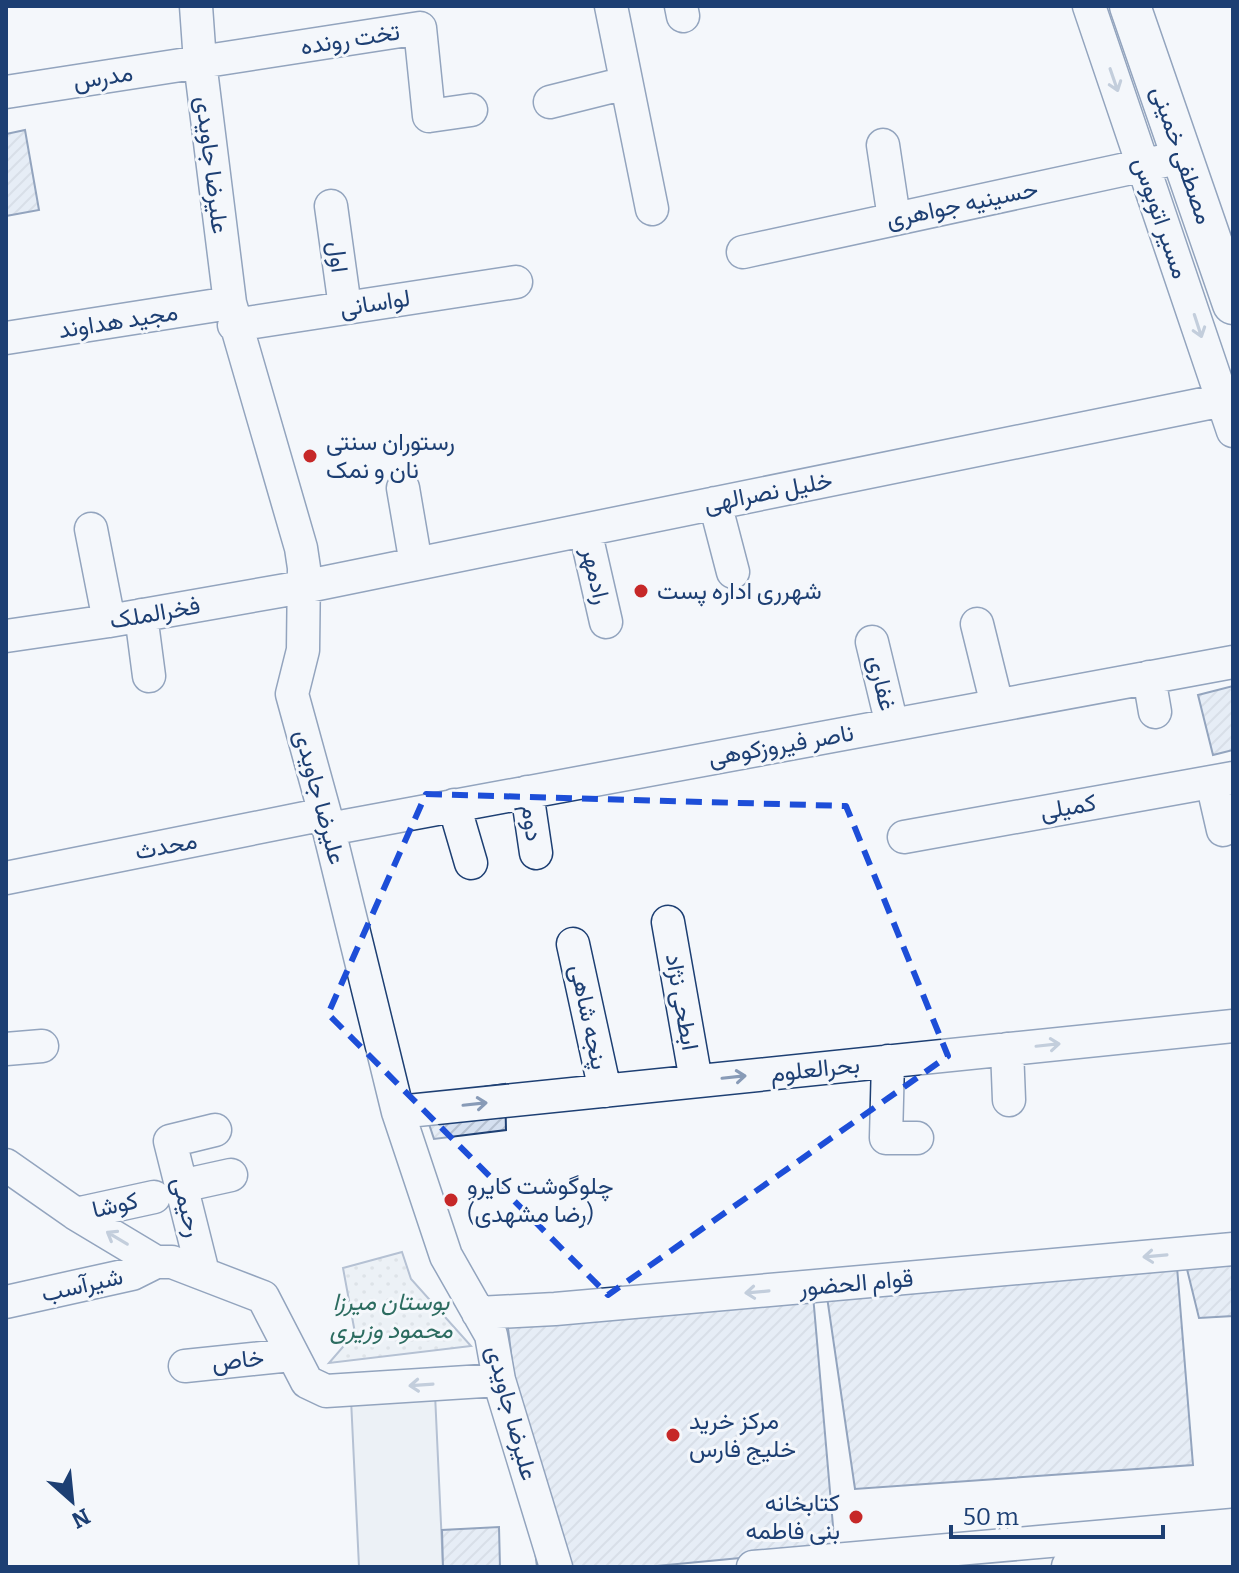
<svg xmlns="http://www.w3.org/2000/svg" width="1239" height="1573" font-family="Bitter,Vazirmatn,serif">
  <defs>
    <pattern id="grass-dots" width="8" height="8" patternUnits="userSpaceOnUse" patternTransform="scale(2)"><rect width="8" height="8" fill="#e3e9f0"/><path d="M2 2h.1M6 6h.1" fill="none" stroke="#c2c9d1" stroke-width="1.8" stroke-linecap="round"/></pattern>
    <pattern id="building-hatch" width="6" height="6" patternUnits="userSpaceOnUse" patternTransform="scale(2)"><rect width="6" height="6" fill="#d5e0f0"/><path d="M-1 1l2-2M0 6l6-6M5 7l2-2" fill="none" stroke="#b6c1d1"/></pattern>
  </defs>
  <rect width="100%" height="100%" fill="#f4f7fb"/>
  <!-- grass -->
  <path fill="url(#grass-dots)" stroke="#687fa3" stroke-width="2" d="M402 1252 411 1279 471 1346 329 1363 355 1333 343 1268Z"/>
  <!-- parking -->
  <path fill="#e3e8f0" stroke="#687fa3" stroke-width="2" d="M435 1394 443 1567H359L351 1399Z"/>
  <!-- building -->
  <path fill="url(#building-hatch)" stroke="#1d3f73" stroke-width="2" d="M25 130 39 210 6 216V134Z
    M1233 686V750L1213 755 1198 695Z
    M505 1084 506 1130 434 1139 427 1118 436 1094Z
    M1233 1256V1316L1199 1318 1185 1261Z
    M1177 1267 1193 1465 855 1489 827 1297Z
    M813 1295 835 1549 646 1567H537L507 1320Z
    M499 1527 500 1567H443L442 1530Z"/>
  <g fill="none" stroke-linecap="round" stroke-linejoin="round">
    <!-- minor casing -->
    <g stroke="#1d3f73" stroke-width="35">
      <path id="minor" d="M196 6 200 62 230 303 301 548 304 568 303 650 292 694 325 814 398 1112 446 1256 491 1335 499 1380 556 1567
        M611 6 652 209
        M681 6 683 16
        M1089 6 1233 431
        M6 92 420 28 429 116 471 110
        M550 102 626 83
        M883 145 894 218
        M331 206 345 307
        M743 252 1182 157
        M234 325 516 282
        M6 338 230 303
        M403 488 416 564
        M715 503 733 572
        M91 529 109 621
        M585 530 606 622
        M141 615 149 676
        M977 624 997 705
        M6 636 109 621 303 587 1233 398
        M872 642 892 725
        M1149 677 1155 712
        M1212 782 1223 830
        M527 792 536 853
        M454 805 471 863
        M329 829 1233 662
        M904 837 1233 778
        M6 878 325 814
        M668 922 696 1081
        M573 944 605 1091
        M6 1049 42 1046
        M1007 1049 1009 1100
        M888 1061 886 1138H917
        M398 1112 1233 1026
        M6 1165 76 1214 156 1262H172L263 1297 307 1382 326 1391 499 1380
        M181 1186 231 1175
        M76 1214 154 1197
        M203 1273 170 1141 215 1130
        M6 1302 132 1274 156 1262
        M478 1313 555 1309 1233 1249
        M185 1366 291 1355
        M753 1567 1233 1525"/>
    </g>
    <!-- major casing -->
    <g stroke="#1d3f73" stroke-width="43">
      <path id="major" d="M1130 6 1233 304
        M1072 1567 1233 1553"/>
    </g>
    <!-- minor -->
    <use href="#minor" stroke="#f4f7fb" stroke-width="32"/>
    <!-- major -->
    <use href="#major" stroke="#f4f7fb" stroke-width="40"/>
  </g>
  <!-- one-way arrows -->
  <defs><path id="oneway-shaft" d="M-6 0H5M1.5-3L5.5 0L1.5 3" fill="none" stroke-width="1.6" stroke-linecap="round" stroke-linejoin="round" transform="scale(2)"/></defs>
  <g stroke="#889bb7">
    <use href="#oneway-shaft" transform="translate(1114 80) rotate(71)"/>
    <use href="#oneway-shaft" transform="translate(1198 326) rotate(72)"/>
    <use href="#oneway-shaft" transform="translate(1048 1045) rotate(-6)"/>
    <use href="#oneway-shaft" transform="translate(734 1077) rotate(-6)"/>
    <use href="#oneway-shaft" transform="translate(475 1104) rotate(-6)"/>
    <use href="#oneway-shaft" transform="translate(117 1238) rotate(-149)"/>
    <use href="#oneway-shaft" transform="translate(1155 1256) rotate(175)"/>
    <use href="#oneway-shaft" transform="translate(757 1292) rotate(175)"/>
    <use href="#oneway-shaft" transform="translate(421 1385) rotate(176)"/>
  </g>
  <!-- marked area -->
  <path d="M0 0H1239V1573H0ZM426 794 846 806 948 1056 608 1295 328 1014Z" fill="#f4f7fb" fill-opacity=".55" fill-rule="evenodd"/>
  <path fill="none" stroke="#1d4ed8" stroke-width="6" stroke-dasharray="16 10" stroke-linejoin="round" d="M426 794 846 806 948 1056 608 1295 328 1014Z"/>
  <!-- markers -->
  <g fill="#c62828" stroke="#f4f7fb" stroke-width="3">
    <circle cx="310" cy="456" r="8"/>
    <circle cx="641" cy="591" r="8"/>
    <circle cx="451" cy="1200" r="8"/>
    <circle cx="673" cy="1435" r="8"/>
    <circle cx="856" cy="1517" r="8"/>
  </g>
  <g text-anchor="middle" stroke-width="6" stroke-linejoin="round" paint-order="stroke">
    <!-- street labels -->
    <g font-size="24" fill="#1d3f73" stroke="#f4f7fb">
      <text transform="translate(350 39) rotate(-9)" y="8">تخت رونده</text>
      <text transform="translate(103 77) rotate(-9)" y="8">مدرس</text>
      <text transform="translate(1182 155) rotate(71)" y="8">مصطفی خمینی</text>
      <text transform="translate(212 165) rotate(83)" y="8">علیرضا جاویدی</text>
      <text transform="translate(962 204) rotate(-12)" y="8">حسینیه جواهری</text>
      <text transform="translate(1161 218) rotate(71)" y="8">مسیر اتوبوس</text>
      <text transform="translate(338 257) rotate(83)" y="8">اول</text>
      <text transform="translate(375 303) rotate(-9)" y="8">لواسانی</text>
      <text transform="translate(118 321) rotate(-9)" y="8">مجید هداوند</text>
      <text transform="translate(768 492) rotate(-11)" y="8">خلیل نصرالهی</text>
      <text transform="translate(596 576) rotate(77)" y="8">رادمهر</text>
      <text transform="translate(155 613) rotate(-10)" y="8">فخرالملک</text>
      <text transform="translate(882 683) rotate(77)" y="8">غفاری</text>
      <text transform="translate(781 745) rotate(-10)" y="8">ناصر فیروزکوهی</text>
      <text transform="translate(320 797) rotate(75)" y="8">علیرضا جاویدی</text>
      <text transform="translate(1068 807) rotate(-10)" y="8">کمیلی</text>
      <text transform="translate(532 823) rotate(82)" y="8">دوم</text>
      <text transform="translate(166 846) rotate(-11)" y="8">محدث</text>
      <text transform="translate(682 1002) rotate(80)" y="8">ابطحی نژاد</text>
      <text transform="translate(589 1017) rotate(78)" y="8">پنجه شاهی</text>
      <text transform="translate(815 1069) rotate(-6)" y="8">بحرالعلوم</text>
      <text transform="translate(115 1205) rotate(-13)" y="8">کوشا</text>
      <text transform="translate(187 1207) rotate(76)" y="8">رحیمی</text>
      <text transform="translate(856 1283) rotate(-5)" y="8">قوام الحضور</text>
      <text transform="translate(82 1285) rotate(-13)" y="8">شیرآسب</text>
      <text transform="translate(238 1360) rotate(-6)" y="8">خاص</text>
      <text transform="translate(512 1413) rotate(75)" y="8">علیرضا جاویدی</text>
    </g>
    <!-- poi labels -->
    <g font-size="24" fill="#1d3f73" stroke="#f4f7fb" text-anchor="start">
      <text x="326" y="450">رستوران سنتی<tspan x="326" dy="28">نان و نمک</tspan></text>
      <text x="657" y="599">شهرری اداره پست</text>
      <text x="467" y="1194">چلوگوشت کایرو<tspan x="467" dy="28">(رضا مشهدی)</tspan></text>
      <text x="689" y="1429">مرکز خرید<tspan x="689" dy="28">خلیج فارس</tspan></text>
      <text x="840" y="1511" text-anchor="end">کتابخانه<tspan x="840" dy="28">بنی فاطمه</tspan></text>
    </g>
    <!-- park labels -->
    <g font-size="24" font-style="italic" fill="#2c6c60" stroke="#f4f7fb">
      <text x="391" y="1310">بوستان میرزا<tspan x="391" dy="28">محمود وزیری</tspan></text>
    </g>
  </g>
  <!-- border -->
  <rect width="1239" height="1573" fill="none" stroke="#1d3f73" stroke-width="16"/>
  <!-- north arrow -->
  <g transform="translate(72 1501) rotate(153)" stroke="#f4f7fb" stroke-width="6" paint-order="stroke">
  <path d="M0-6L14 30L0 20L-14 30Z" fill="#1d3f73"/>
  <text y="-12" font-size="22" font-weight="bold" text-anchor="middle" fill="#1d3f73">N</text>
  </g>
  <!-- scale -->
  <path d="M951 1525v12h212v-12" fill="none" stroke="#1d3f73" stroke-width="4"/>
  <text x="963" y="1525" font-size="24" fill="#1d3f73" stroke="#f4f7fb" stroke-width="6" paint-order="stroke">50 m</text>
</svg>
